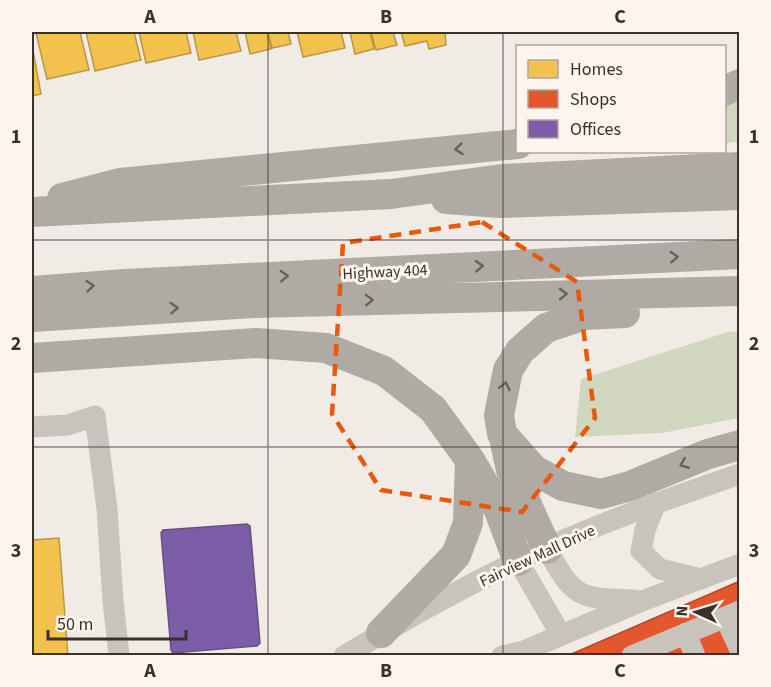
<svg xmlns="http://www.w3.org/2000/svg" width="771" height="687" font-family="'Source Sans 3',sans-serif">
  <rect width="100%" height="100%" fill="#f0ebe5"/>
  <!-- green -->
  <path fill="#d1d6bf" d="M739 97V142L725 143 724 104Z
    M739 331V418L662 433 575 437 581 379 728 332Z"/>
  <!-- homes -->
  <path fill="#f2c14e" stroke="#bb9644" stroke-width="1.5" d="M45 32H80L89 70 47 79 36 33Z
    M86 32H134L141 60 95 71Z
    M139 32H186L191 53 146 63Z
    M193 32H236L241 51 199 60Z
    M245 32H267L271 49 250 54Z
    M268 32H288L291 44 272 48Z
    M297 32H341L345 48 303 57Z
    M350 32H370L374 49 355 54Z
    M371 32H393L397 45 376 50Z
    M401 32H445L446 45 429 49 427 41 405 46Z
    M32 45 41 94 32 96Z
    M59 538 68 656H32V540Z"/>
  <!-- shops -->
  <path fill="#e4572e" stroke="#b14b2d" stroke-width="1.5" d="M740 581V656H567Z"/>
  <!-- offices -->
  <path fill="#7b5ea7" stroke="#685082" stroke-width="1.5" d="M247 524 250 526 260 643 257 646 173 653 171 650 161 533 163 530Z"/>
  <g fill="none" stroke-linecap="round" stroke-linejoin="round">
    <!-- minor -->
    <path stroke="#c9c3be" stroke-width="21" d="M32 427 68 425 95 416 107 509 113 601 119 656
      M656 503 645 530 641 551 660 569 701 579
      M547 549C575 600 579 598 636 600
      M518 561 561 635
      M725 617 740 650
      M686 633 695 656
      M344 656C400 622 458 590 517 561 589 527 664 500 740 474
      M502 656 524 651 642 601 740 564
      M632 656 740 611"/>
    <!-- highway -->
    <path stroke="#afaaa4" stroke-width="30" d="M724 91 740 84
      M62 198 120 183 518 144
      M446 199 501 203 740 195
      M32 212 391 194 502 179 740 167
      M32 291 125 284 740 254
      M625 313 585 315 546 328 520 351 508 370 499 415 502 434 534 470 563 486 601 494 630 486 708 454 740 445
      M32 317 253 303 740 291
      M32 358 256 343 326 348 384 371 433 409 470 460 498 508 518 561
      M505 443 511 470 547 549
      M381 633 456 555 468 523 470 460"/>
  </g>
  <!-- one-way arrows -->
  <defs><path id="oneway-chevron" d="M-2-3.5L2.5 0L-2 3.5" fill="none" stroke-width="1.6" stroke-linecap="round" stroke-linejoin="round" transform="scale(1.5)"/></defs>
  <g stroke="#69615b">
    <use href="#oneway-chevron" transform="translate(459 149) rotate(174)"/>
    <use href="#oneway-chevron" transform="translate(674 257) rotate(-3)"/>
    <use href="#oneway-chevron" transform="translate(479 266) rotate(-3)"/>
    <use href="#oneway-chevron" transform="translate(284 276) rotate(-3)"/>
    <use href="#oneway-chevron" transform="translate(90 286) rotate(-5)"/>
    <use href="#oneway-chevron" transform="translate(563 294) rotate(-1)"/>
    <use href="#oneway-chevron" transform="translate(369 300) rotate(-2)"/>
    <use href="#oneway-chevron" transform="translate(174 308) rotate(-4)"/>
    <use href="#oneway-chevron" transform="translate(505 386) rotate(-78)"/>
    <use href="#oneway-chevron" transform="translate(684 464) rotate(158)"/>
  </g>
  <!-- marked area -->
  <path fill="none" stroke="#e8590c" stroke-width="4.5" stroke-dasharray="12 8" stroke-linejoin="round" d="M482 222 577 282 595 418 522 512 381 490 332 414 343 243Z"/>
  <!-- grid -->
  <path fill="none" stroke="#3b302b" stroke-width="1.5" stroke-opacity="0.55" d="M268 32V656M503 32V656M32 240H740M32 447H740"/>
  <g text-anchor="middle" stroke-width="6" stroke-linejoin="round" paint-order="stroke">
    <!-- street labels -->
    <g font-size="16" fill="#3b302b" stroke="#fbf5ee">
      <text transform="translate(385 271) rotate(-3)" y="6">Highway 404</text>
      <text transform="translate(537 555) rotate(-25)" y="6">Fairview Mall Drive</text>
    </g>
  </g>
  <!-- border -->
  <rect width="771" height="687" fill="none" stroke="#fbf5ee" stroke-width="66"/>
  <!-- legend -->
  <rect x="516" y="45" width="210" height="108" fill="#fbf5ee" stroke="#aea6a0" stroke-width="1.5"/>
  <rect x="528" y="60" width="30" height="18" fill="#f2c14e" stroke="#aea6a0" stroke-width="1.5"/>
  <text x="570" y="75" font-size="18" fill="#3b302b">Homes</text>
  <rect x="528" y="90" width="30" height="18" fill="#e4572e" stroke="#aea6a0" stroke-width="1.5"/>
  <text x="570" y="105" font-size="18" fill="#3b302b">Shops</text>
  <rect x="528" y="120" width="30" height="18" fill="#7b5ea7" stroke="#aea6a0" stroke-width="1.5"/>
  <text x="570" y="135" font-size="18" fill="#3b302b">Offices</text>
  <!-- north arrow -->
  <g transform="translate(696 612) rotate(274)" stroke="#fbf5ee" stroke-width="4.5" paint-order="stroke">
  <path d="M0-4.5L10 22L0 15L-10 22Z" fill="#3b302b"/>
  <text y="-9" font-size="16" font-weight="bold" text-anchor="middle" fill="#3b302b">N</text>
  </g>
  <!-- scale -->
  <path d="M48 630v9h138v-9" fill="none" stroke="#3b302b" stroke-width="3"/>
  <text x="57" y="630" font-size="18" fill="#3b302b" stroke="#fbf5ee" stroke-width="4.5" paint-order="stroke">50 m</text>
  <rect x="33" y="33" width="705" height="621" fill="none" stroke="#3b302b" stroke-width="2"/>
  <g font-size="20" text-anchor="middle" font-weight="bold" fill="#3b302b">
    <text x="150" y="23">A</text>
    <text x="386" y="23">B</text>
    <text x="620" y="23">C</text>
    <text x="16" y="143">1</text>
    <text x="754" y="143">1</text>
    <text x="16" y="350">2</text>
    <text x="754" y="350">2</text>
    <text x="16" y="557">3</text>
    <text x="754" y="557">3</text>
    <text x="150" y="677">A</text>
    <text x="386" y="677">B</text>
    <text x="620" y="677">C</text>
  </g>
</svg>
